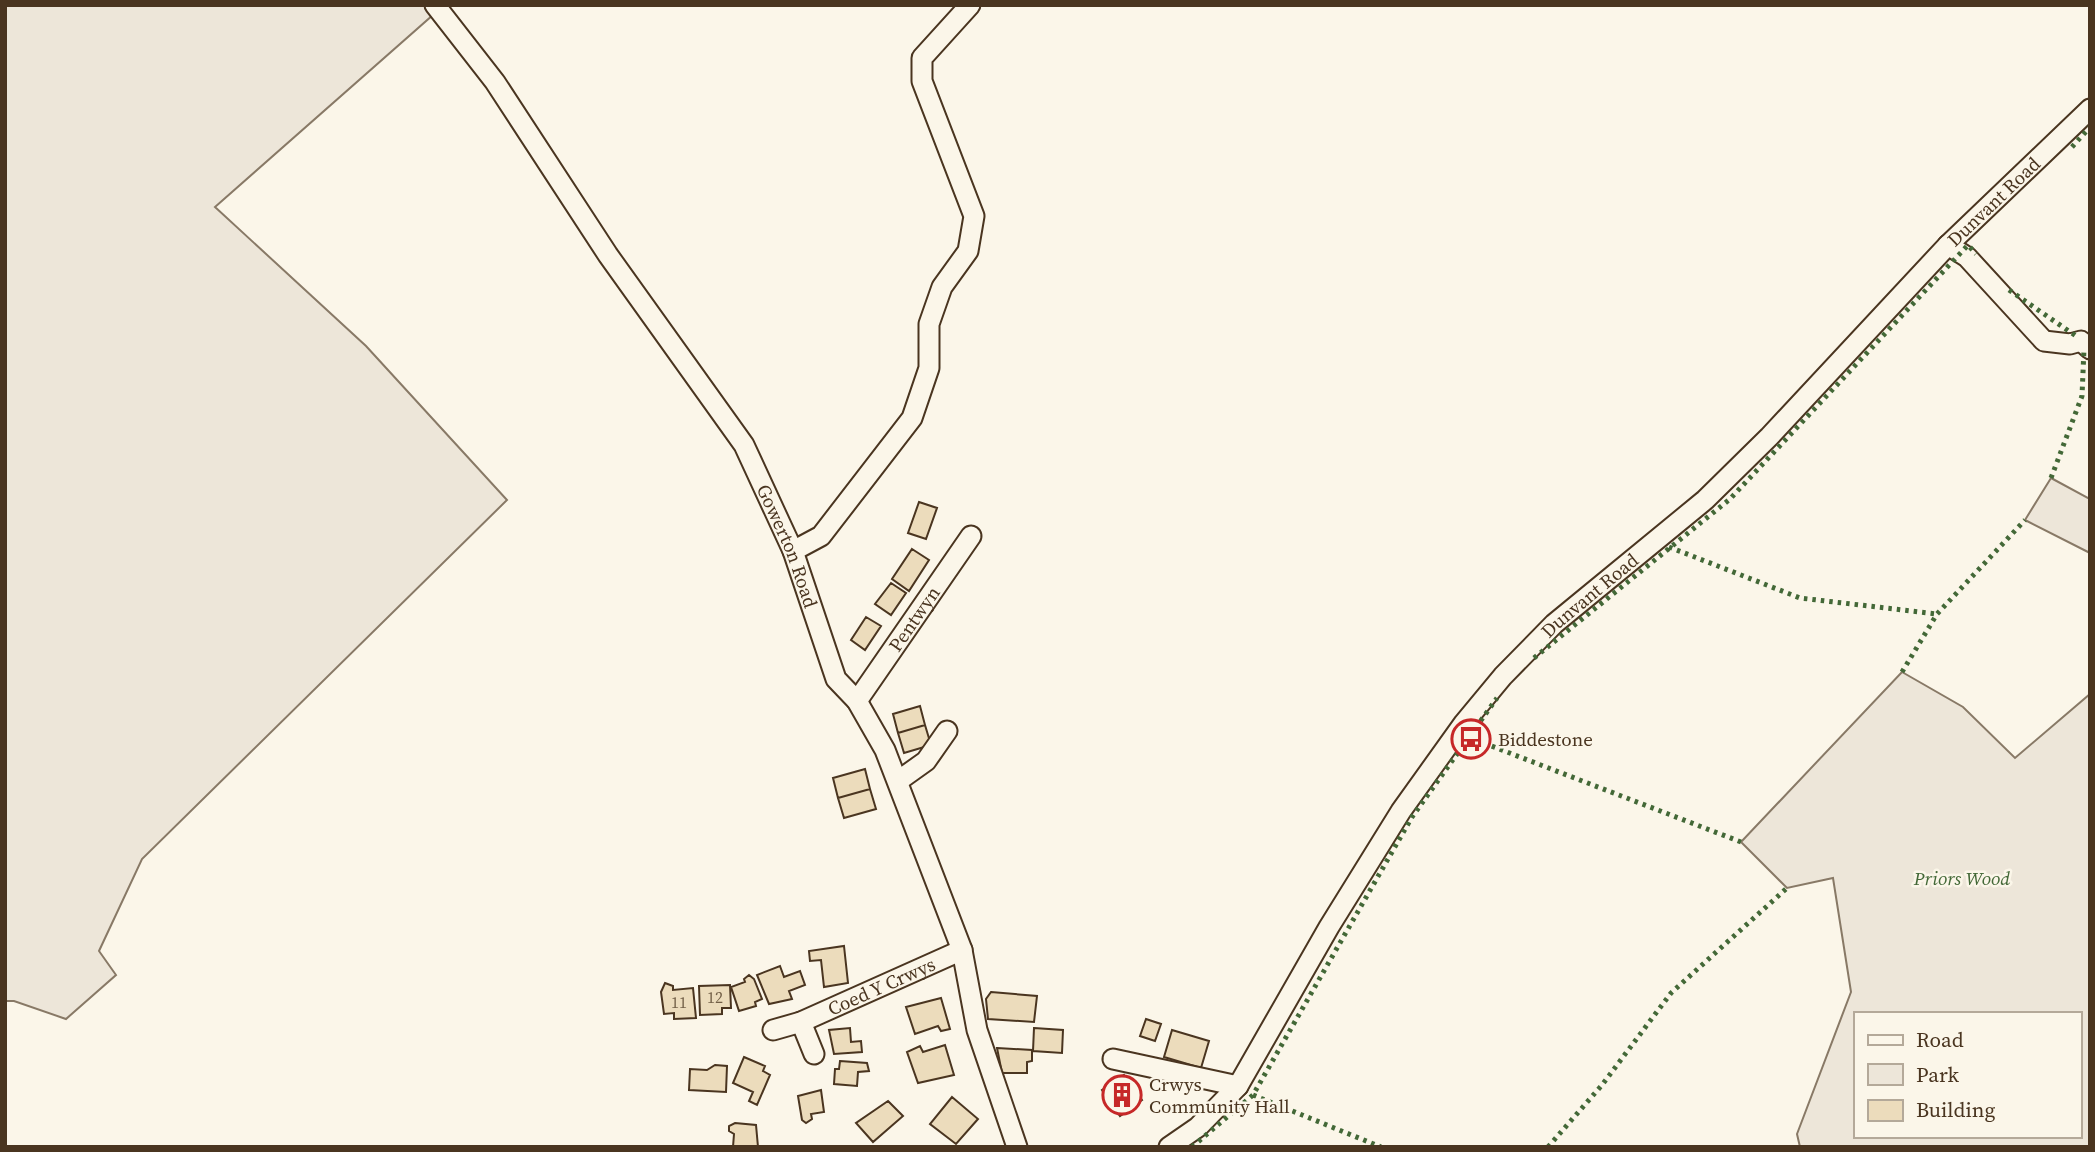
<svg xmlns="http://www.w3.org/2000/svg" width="2095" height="1152" font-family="'Source Serif 4',serif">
  <rect width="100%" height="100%" fill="#fbf6e9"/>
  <!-- green -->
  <path fill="#ede6d9" stroke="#887966" stroke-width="2" fill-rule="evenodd" d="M5 5H428L434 14 215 207 366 346 507 500 142 859 99 951 116 975 66 1019 14 1001H5Z
    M2051 478 2090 499V553L2025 520Z
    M1902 672 1963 707 2015 758 2090 694V1147H1800L1797 1134 1851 992 1833 878 1787 888 1741 842ZM1855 1014H2079V1136H1855Z"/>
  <!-- building -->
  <path fill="#ecdcbc" stroke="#4a3520" stroke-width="2" d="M919 502 937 508 926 539 908 533Z
    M912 549 929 560 909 591 892 579Z
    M891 583 906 593 891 615 875 604Z
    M866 617 881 626 865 650 851 640Z
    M920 706 925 725 898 733 893 714Z
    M925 725 931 745 904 753 898 733Z
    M865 769 870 789 838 798 833 778Z
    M870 789 876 809 844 818 838 798Z
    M844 946 848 983 824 987 821 960 810 961 809 951Z
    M780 966 784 977 800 971 805 985 789 991 792 999 769 1004 757 975Z
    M749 975 754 979 762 999 755 1002 756 1006 739 1011 731 987 745 982 744 979Z
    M665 983 673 986V990L693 988 696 1018 674 1019V1013L664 1014 661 992Z
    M730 985 731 1008H722V1014L700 1015 699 986Z
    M991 992 1037 996 1034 1022 988 1019 986 999Z
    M941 998 950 1029 941 1031 938 1026 915 1034 906 1007Z
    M1146 1019 1161 1024 1155 1041 1140 1036Z
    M850 1028 851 1042 861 1041 862 1052 834 1054 829 1030Z
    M1034 1028 1063 1030 1062 1053 1033 1051Z
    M1172 1030 1209 1041 1201 1068 1164 1057Z
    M945 1045 954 1075 918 1083 907 1052 920 1046 923 1052Z
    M997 1048 1032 1050V1061L1027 1062V1073H1002Z
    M744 1057 765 1066 763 1071 770 1075 757 1105 749 1101 753 1092 733 1083Z
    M840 1061 867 1063 869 1071 858 1072 857 1086 834 1084 835 1069H839Z
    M715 1065 727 1066 726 1092 689 1090 690 1069 707 1070Z
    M1124 1075 1142 1100 1120 1116 1102 1090Z
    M821 1090 824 1112 811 1114 812 1119 806 1123 802 1120 798 1096Z
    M952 1097 978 1119 956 1144 930 1124Z
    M888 1101 903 1116 873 1142 856 1123Z
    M735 1123 756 1125 758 1147H733L734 1134 729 1131V1126Z"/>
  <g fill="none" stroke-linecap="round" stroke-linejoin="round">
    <!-- minor casing -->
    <g stroke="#4a3520" stroke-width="23">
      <g id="minor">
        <path id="s1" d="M435 5 495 82 608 255 744 445 793 551 836 679 857 701 885 750 962 950 977 1030 1017 1147"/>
        <path d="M1948 245 1967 257 2044 341 2070 344 2081 341 2090 349"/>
        <path d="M793 551 821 536 912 418 929 368V324L942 287 968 251 974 216 922 81V58L970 5"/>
        <path id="s2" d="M857 701 971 536"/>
        <path d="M898 781 926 761 947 731"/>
        <path d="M801 1022 814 1054"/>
        <path id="s3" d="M773 1030 801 1022 962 950"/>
        <path d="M1113 1059 1238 1086"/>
        <path id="s4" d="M1169 1147 1198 1127 1238 1086 1329 927 1401 811 1464 723 1503 676 1554 624 1705 500 1769 437 1948 245 2090 109"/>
      </g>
    </g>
    <!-- minor -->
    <use href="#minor" stroke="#fbf6e9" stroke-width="19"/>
    <!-- hedge -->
    <path stroke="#436837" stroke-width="5" stroke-dasharray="3.5 5" stroke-linecap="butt" d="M2072 147 2090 127
      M2009 290 2076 336
      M2051 478 2082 396 2084 349
      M1669 547 1800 598 1937 614
      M1534 658 1730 499 1968 245 1976 254
      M1902 672 1937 614 2025 520
      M1468 737 1741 842
      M1253 1095 1381 1147
      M1192 1147 1253 1095 1412 817 1497 698
      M1548 1147 1602 1085 1671 993 1787 888"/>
  </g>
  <!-- icons -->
  <defs>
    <g id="bus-ring" transform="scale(2.0125)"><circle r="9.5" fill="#fbf6e9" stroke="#c62828" stroke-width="1.5"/><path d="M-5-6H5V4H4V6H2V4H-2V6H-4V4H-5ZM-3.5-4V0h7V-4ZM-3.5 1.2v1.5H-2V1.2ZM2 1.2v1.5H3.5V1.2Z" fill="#c62828"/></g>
    <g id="building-ring" transform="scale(2.0125)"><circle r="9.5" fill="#fbf6e9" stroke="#c62828" stroke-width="1.5"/><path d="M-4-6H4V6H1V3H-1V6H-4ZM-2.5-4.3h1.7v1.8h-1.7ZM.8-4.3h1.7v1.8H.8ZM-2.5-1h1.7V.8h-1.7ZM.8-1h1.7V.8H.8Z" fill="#c62828"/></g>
  </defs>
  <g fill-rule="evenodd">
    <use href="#bus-ring" x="1471" y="739"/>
    <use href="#building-ring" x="1122" y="1095"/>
  </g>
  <g text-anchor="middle" stroke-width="5" stroke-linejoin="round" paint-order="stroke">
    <!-- number labels -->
    <g font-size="16" fill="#725f47">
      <text x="715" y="1003">12</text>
      <text x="679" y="1008">11</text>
    </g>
    <!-- street labels -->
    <g font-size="19" fill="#4a3520" stroke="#fbf6e9">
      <text dy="7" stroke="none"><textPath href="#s4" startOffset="1265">Dunvant Road</textPath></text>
      <text dy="7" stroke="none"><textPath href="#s1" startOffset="648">Gowerton Road</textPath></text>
      <text dy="7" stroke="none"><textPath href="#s4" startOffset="700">Dunvant Road</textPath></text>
      <text dy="7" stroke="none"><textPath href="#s2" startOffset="100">Pentwyn</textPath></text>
      <text dy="7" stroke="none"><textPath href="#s3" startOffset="117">Coed Y Crwys</textPath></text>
    </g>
    <!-- poi labels -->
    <g font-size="19" fill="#4a3520" stroke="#fbf6e9" text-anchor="start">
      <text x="1498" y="746">Biddestone</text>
      <text x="1149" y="1091">Crwys<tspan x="1149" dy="22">Community Hall</tspan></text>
    </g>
    <!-- park labels -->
    <g font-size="19" font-style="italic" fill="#436837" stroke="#fbf6e9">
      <text x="1962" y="885">Priors Wood</text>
    </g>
  </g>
  <!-- border -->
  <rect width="2095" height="1152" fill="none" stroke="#4a3520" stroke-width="14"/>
  <!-- legend -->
  <rect x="1854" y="1012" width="228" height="126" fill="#fbf6e9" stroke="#b4a999" stroke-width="2"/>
  <rect x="1868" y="1035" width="35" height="10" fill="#fbf6e9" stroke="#b4a999" stroke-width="2"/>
  <text x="1916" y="1047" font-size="21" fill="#4a3520">Road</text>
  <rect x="1868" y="1064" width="35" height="21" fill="#ede6d9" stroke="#b4a999" stroke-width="2"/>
  <text x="1916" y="1082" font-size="21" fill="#4a3520">Park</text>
  <rect x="1868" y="1100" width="35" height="21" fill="#ecdcbc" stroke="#b4a999" stroke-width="2"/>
  <text x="1916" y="1117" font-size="21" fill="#4a3520">Building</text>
</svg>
